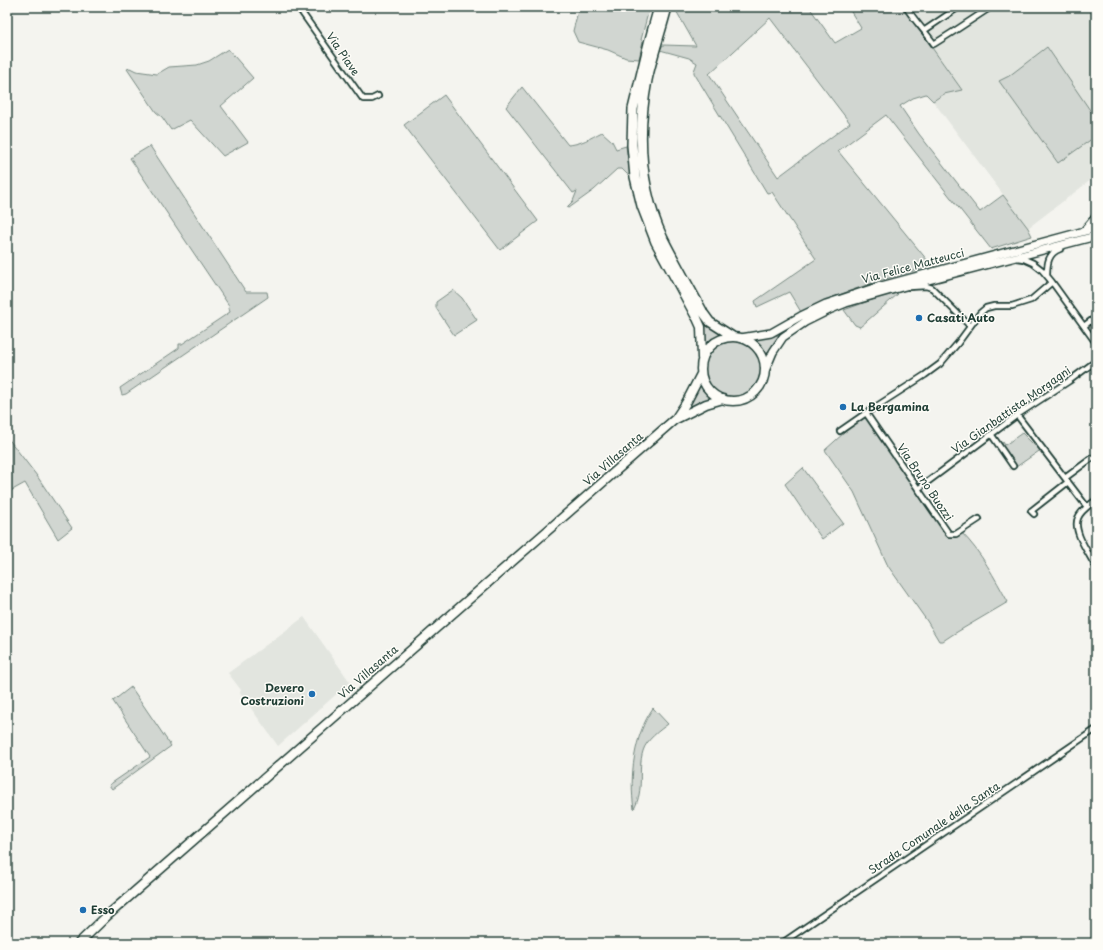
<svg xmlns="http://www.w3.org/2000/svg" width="1103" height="950" font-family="'Playpen Sans',sans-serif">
  <rect width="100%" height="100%" fill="#f4f4ef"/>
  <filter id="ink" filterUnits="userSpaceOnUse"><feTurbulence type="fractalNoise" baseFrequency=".025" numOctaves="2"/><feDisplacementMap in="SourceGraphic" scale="8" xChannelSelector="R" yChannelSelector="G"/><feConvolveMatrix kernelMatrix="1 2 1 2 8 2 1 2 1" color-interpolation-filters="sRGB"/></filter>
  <g filter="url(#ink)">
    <!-- built -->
    <path fill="#e2e5df" d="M911 7H1096V166L1093 169 1096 176 1028 228 933 101 944 94 962 90 933 49 940 45Z
      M304 617 350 682 278 746 240 693 241 690 228 673Z"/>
    <!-- green -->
    <path fill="#d1d6d1" stroke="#788a82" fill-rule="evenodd" d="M579 7H648V13L641 40 643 41 639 59 626 58 608 50 578 42 573 31Z
      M674 7H809L835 43 861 28 848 7H903L962 90 944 94 933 101 926 94 913 98 900 106 919 134 980 212 1003 195 1028 228 1032 236 991 249 886 115 838 151 932 266C887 278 842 291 801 312L789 292 757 307 755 301 816 259 772 192 767 193 694 73V71L697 63 689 58 660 50 663 45 696 46ZM770 18 850 123 778 177 709 74Z
      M1047 47 1096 119V136L1058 163 999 81 1009 76Z
      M228 49 253 78 221 106 248 142 223 156 190 120 171 130 162 117 156 112 127 69 130 68 136 71 157 74 169 67 197 65 209 61Z
      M522 87 568 145C582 144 590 138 602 132L612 141 616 149 626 146 630 175 627 174 622 169H617L594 190 569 208 567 207 573 201 577 191 573 193 506 107Z
      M444 95 538 221 500 250 404 125Z
      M150 146 246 292H267L268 297 126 394 122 395 120 388 179 348V344H182L230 312 228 304 130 158Z
      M453 290 462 298 477 320 454 335 436 308V302Z
      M891 293 898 294 860 327 855 325 844 310Z
      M699 315 709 326 721 334 706 344 704 328Z
      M778 335 779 337 768 354H766L764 349 755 340Z
      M704 368a29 29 0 1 1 58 0a29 29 0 1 1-58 0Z
      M700 382 708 394 714 399 687 408Z
      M864 415 949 535 961 532C982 553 994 577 1008 602L952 635 943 641H939L927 621 888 566 854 492 825 450Z
      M1022 433 1035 446 1038 444 1042 449 1016 467 1001 445 1003 442 1005 445Z
      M7 437 37 476 72 528 58 539 25 483 7 493Z
      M803 468 843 523 822 539 785 484Z
      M131 687 171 746 112 789 109 785 150 757 113 701Z
      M653 708 668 724C660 730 646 740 643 751 637 771 645 788 634 809 629 777 634 735 653 708Z"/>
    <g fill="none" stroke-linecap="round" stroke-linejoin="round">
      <!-- street casing -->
      <g stroke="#1f3d34" stroke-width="8">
        <path id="street" d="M298 7 363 99H372L378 96
          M906 7C914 20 925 31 934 44L956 30 991 7
          M925 30 959 7
          M1017 258 1024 259 1033 263 1042 270 1052 282 1096 343
          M1047 275C1047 264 1048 253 1060 249
          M909 287 926 286 932 288 970 326
          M1084 326 1096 317
          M866 413 949 534H956L979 519
          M1017 415 1087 507
          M840 431 866 413 925 375 940 364 958 343 980 313 986 308 994 306H1012L1031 300 1052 282
          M991 434 1013 466
          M1065 478 1092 458
          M918 489 1020 413 1069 381 1096 361
          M1096 500C1090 505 1081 510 1078 518 1072 531 1090 555 1096 567
          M1034 514 1031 511 1068 482
          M782 943 1096 729"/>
      </g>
      <!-- secondary casing -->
      <g stroke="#1f3d34" stroke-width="10">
        <path id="secondary" d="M1084 231 1096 217
          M741 338 771 333 801 316 826 304 874 288 1096 228
          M765 371 773 352 783 337 805 322 829 310 846 303 902 287 1096 236"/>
      </g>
      <!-- primary casing -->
      <g stroke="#1f3d34" stroke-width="11">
        <path id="primary" d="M702 311 710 322 732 336
          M696 316 701 327 702 358
          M701 369a32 32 0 1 1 64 0a32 32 0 1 1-64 0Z
          M676 418 686 403 701 374
          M79 943 108 915 674 420 706 404 723 399"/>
      </g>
      <!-- highway casing -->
      <g stroke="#1f3d34" stroke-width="12">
        <path id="highway" d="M659 7 649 43 633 109 632 145 635 177 642 206 656 242 696 316
          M667 7C661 31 652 56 647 80 637 133 640 189 663 239 675 263 689 287 702 311"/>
      </g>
      <!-- street -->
      <use href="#street" stroke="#fdfcf7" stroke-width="4.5"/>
      <!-- secondary -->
      <use href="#secondary" stroke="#fdfcf7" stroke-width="7"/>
      <!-- primary -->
      <use href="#primary" stroke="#fdfcf7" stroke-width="8"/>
      <!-- highway -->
      <use href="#highway" stroke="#fdfcf7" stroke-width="9"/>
    </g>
  </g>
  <!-- markers -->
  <g fill="#1f6fb2" stroke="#fdfcf7" stroke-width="1.5">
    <circle cx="919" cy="318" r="4"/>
    <circle cx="843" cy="407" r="4"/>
    <circle cx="312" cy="694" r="4"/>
    <circle cx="83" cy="910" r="4"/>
  </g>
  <g text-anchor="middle" stroke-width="3" stroke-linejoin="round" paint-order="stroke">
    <!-- street labels -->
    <g font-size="11" fill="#1f3d34" stroke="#fdfcf7">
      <text transform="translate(343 54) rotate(56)" y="4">Via Piave</text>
      <text transform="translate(913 266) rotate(-15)" y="4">Via Felice Matteucci</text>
      <text transform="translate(1011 410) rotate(-35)" y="4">Via Gianbattista Morgagni</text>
      <text transform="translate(613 459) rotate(-41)" y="4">Via Villasanta</text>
      <text transform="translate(925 482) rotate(56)" y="4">Via Bruno Buozzi</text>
      <text transform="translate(368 672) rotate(-41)" y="4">Via Villasanta</text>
      <text transform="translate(934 828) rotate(-34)" y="4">Strada Comunale della Santa</text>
    </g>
    <!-- poi labels -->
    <g font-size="11" font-weight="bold" fill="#1f3d34" stroke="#fdfcf7" text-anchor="start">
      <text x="927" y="322">Casati Auto</text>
      <text x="851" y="411">La Bergamina</text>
      <text x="304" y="692" text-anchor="end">Devero<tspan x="304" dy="13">Costruzioni</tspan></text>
      <text x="91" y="914">Esso</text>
    </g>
  </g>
  <!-- margin -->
  <rect width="1103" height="950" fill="none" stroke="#fdfcf7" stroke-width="24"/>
  <rect x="12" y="12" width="1079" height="926" fill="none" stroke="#1f3d34" stroke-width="1.5" filter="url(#ink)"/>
</svg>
